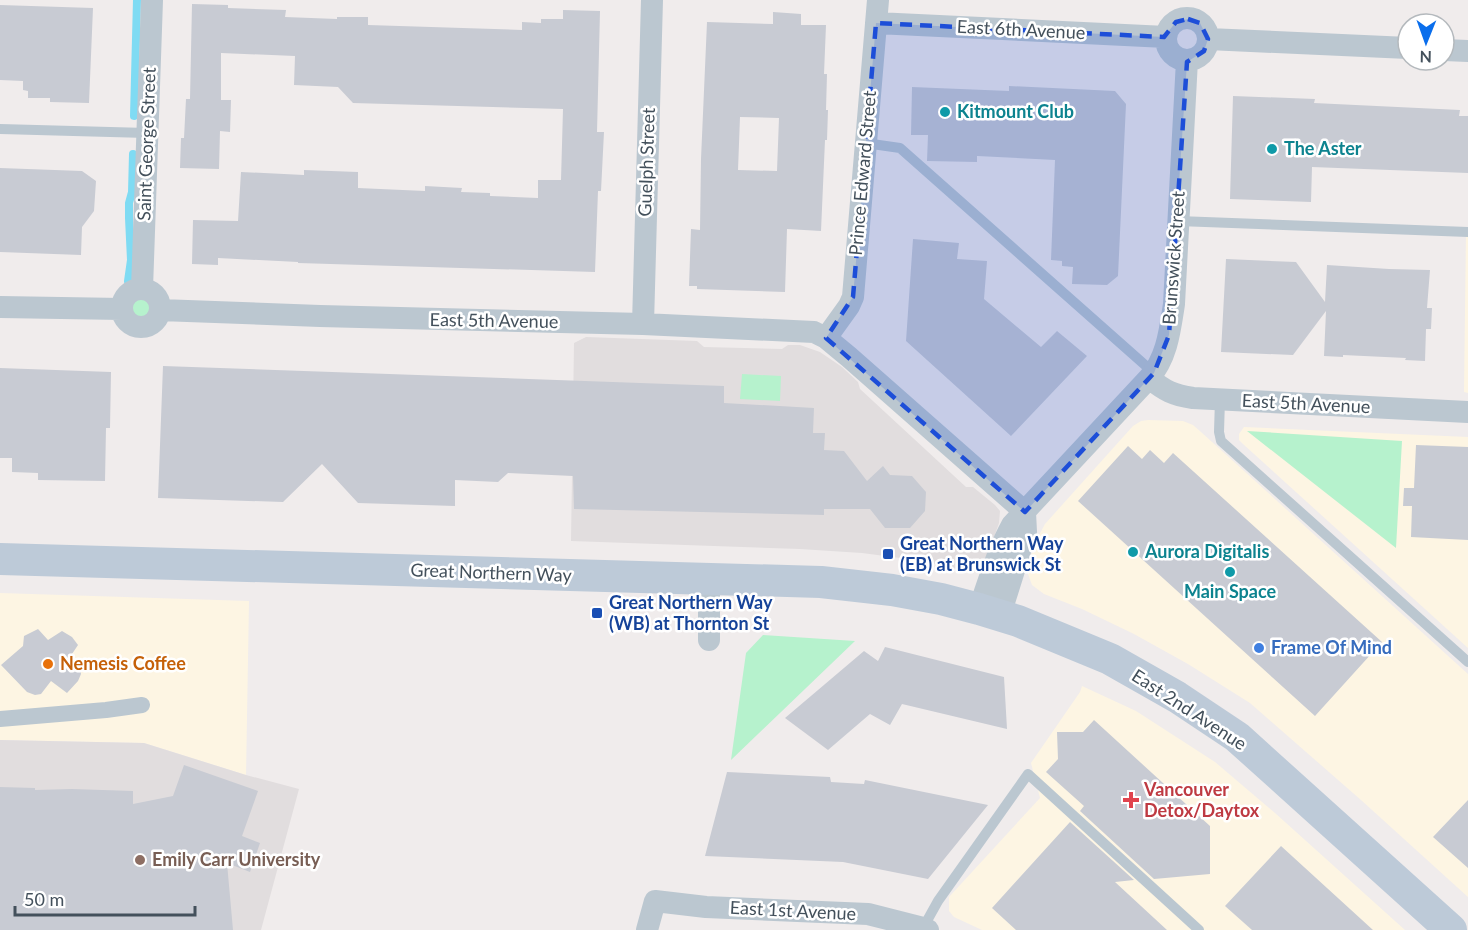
<svg xmlns="http://www.w3.org/2000/svg" width="1468" height="930" font-family="Lato,sans-serif">
  <rect width="100%" height="100%" fill="#f0ecec"/>
  <!-- commercial -->
  <path fill="#fdf5e3" d="M1466 232H1468V393L1464 392Z
    M1148 420 1183 421 1193 425 1201 432 1468 674V897L1361 800 1250 703 1188 664 1134 634 1082 609 1044 594 1032 585 1027 571 1028 564 1038 537 1045 524 1133 426 1141 421Z
    M1244 427 1468 437V648L1243 444 1239 440V434Z
    M0 593 249 601 246 775 144 743 0 740Z
    M1082 686 1136 711 1215 762 1275 813 1405 930H982L954 917 949 911V897L1040 798 1031 763 1080 692Z"/>
  <!-- education -->
  <path fill="#e1ddde" d="M586 337 697 341 704 347 782 349 788 345H800L820 352 842 367 858 382 860 389 966 487H973L995 505 1000 511 999 523 990 549 984 561 976 568 966 571 923 561 862 553 800 549 571 541 574 343Z
    M0 740 144 743 246 775 299 789 261 930H0Z"/>
  <!-- green -->
  <path fill="#b6f2cd" d="M128 308a12 12 0 1 1 24 0a12 12 0 1 1-24 0Z
    M742 374 781 376 780 401 740 399Z
    M1247 431 1402 441 1396 548Z
    M763 635 855 641 731 760 746 653Z"/>
  <g fill="none" stroke-linecap="round" stroke-linejoin="round">
    <!-- stream -->
    <path stroke="#7fdbf3" stroke-width="8" d="M134 116 137 0
      M128 281 131 260 129 218V203L132 192 133 154"/>
  </g>
  <!-- building -->
  <path fill="#c8cbd3" fill-rule="evenodd" d="M192 4 228 5V8L286 10 285 17 337 19V17H368V25L522 30V22L541 23V19H563V10L600 11 597 132H604L601 191H598L595 272 298 263V262L218 258V265L192 264 193 220 238 221 241 172 304 175V170L358 172V188L425 191V186L462 188 461 192 490 193V196L538 198V180H561L563 109 353 103 338 87 294 85 295 56 221 53V100H231L230 132 220 131 219 169 180 168 181 138H184L186 99H190Z
    M0 5 93 8 89 103 50 102V98H28V91L23 90V81L0 80Z
    M773 12 801 14V25H826L824 74H827L826 110H828L827 140H825L821 231 787 229 785 292 697 289V286H689L691 229 700 230 701 159 707 22 773 24ZM740 117 779 118 777 171 738 170Z
    M1009 86 1115 91 1126 104 1118 276 1107 285 1072 284 1073 267 1062 266V261L1051 260 1055 160 977 156V162L927 161 928 135H911L912 87 1009 91Z
    M1233 96 1315 99 1314 103 1460 110 1459 116H1468V173L1312 167 1311 202 1230 199Z
    M0 168 82 171 96 181 94 211 82 227 81 255 0 252Z
    M913 239 959 243 957 259 987 261 984 299 1041 347 1057 331 1087 356 1011 436 906 341Z
    M1226 259 1296 262 1325 302 1327 265 1389 269 1430 270 1427 308H1432L1431 329H1426L1425 361 1405 360 1406 358 1343 355V357L1324 356 1326 311 1293 355 1221 352Z
    M163 366 724 386V403L814 408 813 433H825L824 450 844 451 867 481 883 466 890 475 912 476 926 492 925 511 910 528H885L870 509H824V515L574 509 573 476 508 473 498 482 455 480V506L358 503 322 464 283 502 158 498Z
    M0 368 111 372 110 428H106L105 481 38 480V473L12 472V458H0Z
    M1416 445 1468 447V540L1411 537 1412 506H1403L1404 488H1414Z
    M1128 446 1142 459 1150 450 1164 463 1173 453 1382 642 1315 716 1078 501Z
    M38 629 48 640 62 631 72 637 78 645 70 657 80 668 81 674 78 681 67 693 51 681 41 694 35 695 27 692 1 665 23 646 24 636Z
    M885 647 1004 677 1007 729 902 704 890 725 870 714 828 750 785 718 864 651 878 661Z
    M1094 720 1210 826V874L1154 879 1080 811 1084 806 1046 772 1058 759 1057 732H1083Z
    M184 765 258 791 242 836 260 843 250 872 227 863 233 930H0V787L35 788V790L72 789 133 791V804L173 796Z
    M727 772 830 777 831 782 864 784 865 780 988 805 928 879 843 862 705 856Z
    M1468 800V868L1433 837Z
    M1070 822 1134 880 1115 882 1167 930H1016L992 908Z
    M1281 846 1373 930H1252L1225 906Z"/>
  <g fill="none" stroke-linecap="round" stroke-linejoin="round">
    <!-- service -->
    <path stroke="#bbc7d0" stroke-width="10" d="M0 129 147 133
      M865 143 900 148 1154 373
      M1178 221 1468 232
      M1220 399 1219 432 1221 441 1468 662
      M923 928 938 901 1028 774 1199 930"/>
    <!-- pedestrian -->
    <path stroke="#bbc7d0" stroke-width="16" d="M0 719 106 710 142 705"/>
    <!-- minor -->
    <path stroke="#bbc7d0" stroke-width="22" d="M1166 39a21 21 0 1 1 42 0a21 21 0 1 1-42 0Z
      M876 23 1166 37
      M1208 39 1408 48
      M1444 50 1468 51
      M142 289 152 0
      M122 308a19 19 0 1 1 38 0a19 19 0 1 1-38 0Z
      M0 307 122 309
      M160 310 320 316 643 324 814 332 826 338 849 357 1025 512
      M643 324 652 0
      M826 338 849 306 853 297 878 0
      M1149 378C1165 391 1173 395 1193 398L1468 412
      M979 609C989 581 997 552 1012 525L1149 378C1167 358 1170 330 1174 304L1187 60
      M1000 615 1026 532 1025 512
      M709 640V579
      M647 930 655 901 706 907 868 914 923 928 928 930"/>
    <!-- secondary -->
    <path stroke="#bdcad8" stroke-width="32" d="M0 559 821 582 892 590 941 599 979 609 1018 621 1110 659 1177 697 1237 737 1451 930"/>
  </g>
  <!-- marked area -->
  <path fill="#1d4ed8" fill-opacity="0.2" stroke="#1d4ed8" stroke-width="4.5" stroke-dasharray="12 8" stroke-linejoin="round" d="M1188 19 1200 23 1208 39 1204 51 1187 62 1169 335 1154 373 1025 512 826 338 853 297 876 23 1164 37 1176 22Z"/>
  <!-- markers -->
  <g fill="#0f9aa8" stroke="#fff" stroke-width="2">
    <circle cx="945" cy="112" r="6"/>
    <circle cx="1272" cy="149" r="6"/>
    <circle cx="1133" cy="552" r="6"/>
    <circle cx="1230" cy="572" r="6"/>
  </g>
  <g fill="#1a4fb4" stroke="#fff" stroke-width="2">
    <rect x="882" y="548" width="12" height="12" rx="3"/>
    <rect x="591" y="607" width="12" height="12" rx="3"/>
  </g>
  <circle fill="#3f7fe0" stroke="#fff" stroke-width="2" cx="1259" cy="648" r="6"/>
  <circle fill="#e8710a" stroke="#fff" stroke-width="2" cx="48" cy="664" r="6"/>
  <path fill="#e0444e" stroke="#fff" stroke-width="2" d="M1128 791h6v6h6v6h-6v6h-6v-6h-6v-6h6z"/>
  <circle fill="#8d6e63" stroke="#fff" stroke-width="2" cx="140" cy="860" r="6"/>
  <g text-anchor="middle" stroke-width="5" stroke-linejoin="round" paint-order="stroke">
    <!-- street labels -->
    <g font-size="18" fill="#43505b" stroke="#fff">
      <text transform="translate(1021 30) rotate(3)" y="6">East 6th Avenue</text>
      <text transform="translate(147 144) rotate(-88)" y="6">Saint George Street</text>
      <text transform="translate(647 162) rotate(-88)" y="6">Guelph Street</text>
      <text transform="translate(863 173) rotate(-85)" y="6">Prince Edward Street</text>
      <text transform="translate(1174 258) rotate(-86)" y="6">Brunswick Street</text>
      <text transform="translate(494 321) rotate(1)" y="6">East 5th Avenue</text>
      <text transform="translate(1306 404) rotate(3)" y="6">East 5th Avenue</text>
      <text transform="translate(491 573) rotate(2)" y="6">Great Northern Way</text>
      <text transform="translate(1189 710) rotate(33)" y="6">East 2nd Avenue</text>
      <text transform="translate(793 911) rotate(3)" y="6">East 1st Avenue</text>
    </g>
    <!-- culture labels -->
    <g font-size="18" font-weight="bold" fill="#0d838f" stroke="#fff" text-anchor="start">
      <text x="957" y="118">Kitmount Club</text>
      <text x="1284" y="155">The Aster</text>
      <text x="1145" y="558">Aurora Digitalis</text>
      <text x="1230" y="598" text-anchor="middle">Main Space</text>
    </g>
    <!-- transit labels -->
    <g font-size="18" font-weight="bold" fill="#164399" stroke="#fff" text-anchor="start">
      <text x="900" y="550">Great Northern Way<tspan x="900" dy="21">(EB) at Brunswick St</tspan></text>
      <text x="609" y="609">Great Northern Way<tspan x="609" dy="21">(WB) at Thornton St</tspan></text>
    </g>
    <!-- shop labels -->
    <g font-size="18" font-weight="bold" fill="#366cbe" stroke="#fff" text-anchor="start">
      <text x="1271" y="654">Frame Of Mind</text>
    </g>
    <!-- food labels -->
    <g font-size="18" font-weight="bold" fill="#c56008" stroke="#fff" text-anchor="start">
      <text x="60" y="670">Nemesis Coffee</text>
    </g>
    <!-- health labels -->
    <g font-size="18" font-weight="bold" fill="#be3a42" stroke="#fff" text-anchor="start">
      <text x="1144" y="796">Vancouver<tspan x="1144" dy="21">Detox/Daytox</tspan></text>
    </g>
    <!-- education labels -->
    <g font-size="18" font-weight="bold" fill="#785e54" stroke="#fff" text-anchor="start">
      <text x="152" y="866">Emily Carr University</text>
    </g>
  </g>
  <!-- north arrow -->
  <g transform="translate(1426 42) rotate(181)"><circle r="28" fill="#ffffff" stroke="#b4b9bd" stroke-width="1.5"/>
  <path d="M0-4.5L10 22L0 15L-10 22Z" fill="#0a6eec"/>
  <text y="-9" font-size="16" font-weight="bold" text-anchor="middle" fill="#43505b">N</text>
  </g>
  <!-- scale -->
  <path d="M15 906v9h180v-9" fill="none" stroke="#43505b" stroke-width="3"/>
  <text x="24" y="906" font-size="18" fill="#43505b" stroke="#ffffff" stroke-width="4.5" paint-order="stroke">50 m</text>
</svg>
